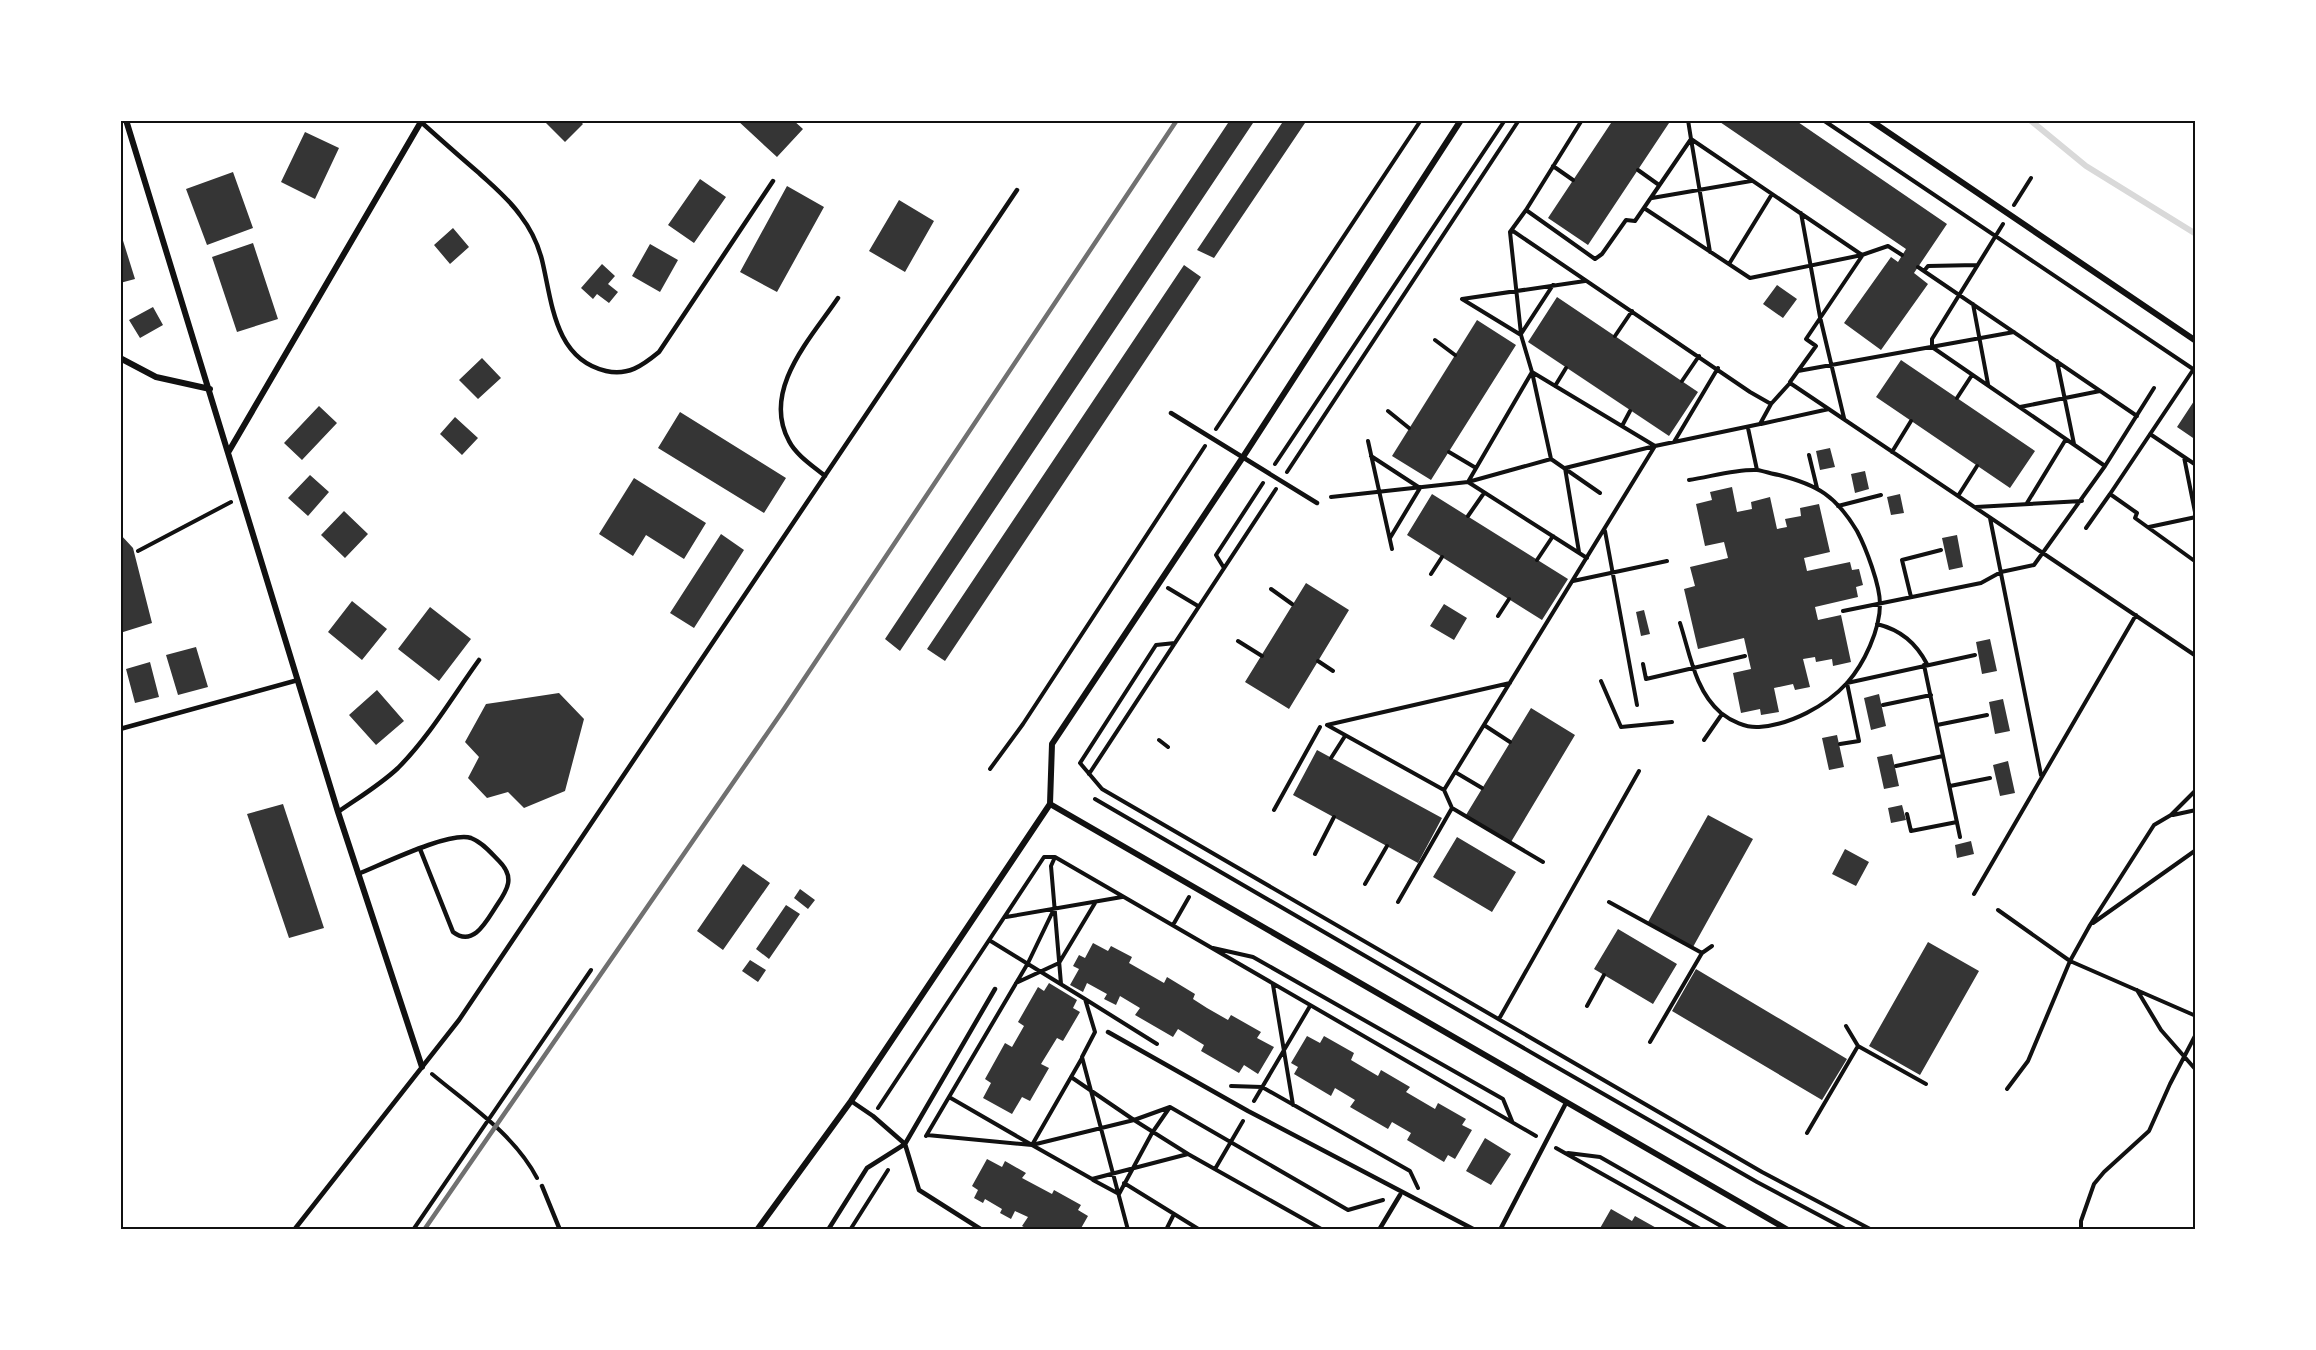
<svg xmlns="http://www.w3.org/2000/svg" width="2316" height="1350" font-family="Raleway,sans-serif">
  <rect width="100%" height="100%" fill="#fff"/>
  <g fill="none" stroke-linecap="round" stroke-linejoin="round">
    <!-- stream -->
    <path stroke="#d9d9d9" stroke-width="6" d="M2030 120 2086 166 2196 234"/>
  </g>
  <!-- building -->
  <path fill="#353535" d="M543 120H579L583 124 565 142Z
    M737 120H793L803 129 777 157Z
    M1230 120H1255L900 651 885 639Z
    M1284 120H1307L1214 258 1197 250Z
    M1613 120H1671L1588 245 1548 218Z
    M1717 120H1795L1947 224 1914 273 1928 284 1881 350 1844 323 1891 257 1898 262 1906 249Z
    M305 132 339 148 315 199 281 182Z
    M233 172 253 228 207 245 186 189Z
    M700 179 726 197 694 243 668 225Z
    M787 186 824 207 777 292 740 272Z
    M899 200 934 221 905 272 869 251Z
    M453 228 469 247 450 264 434 245Z
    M120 231 135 279 120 283Z
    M253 243 278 319 237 332 212 257Z
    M650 244 678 260 660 292 632 276Z
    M602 264 615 276 608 284 618 292 609 303 597 294 593 299 581 288Z
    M1184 265 1201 277 945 661 927 649Z
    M1777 285 1797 299 1783 318 1763 304Z
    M1557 297 1698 392 1669 436 1528 342Z
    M153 307 163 325 140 338 129 320Z
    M1477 320 1516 345 1431 480 1392 456Z
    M482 358 501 378 478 399 459 380Z
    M1901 360 2035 451 2010 488 1876 397Z
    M2196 398V440L2177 427Z
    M319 406 337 423 302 460 284 443Z
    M680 412 786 478 764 513 658 448Z
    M455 417 478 438 462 455 440 434Z
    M1830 448 1835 467 1820 470 1816 451Z
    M1865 471 1869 489 1855 493 1851 474Z
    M310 475 329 492 308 516 288 498Z
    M634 478 706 523 684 559 646 535 633 556 599 534Z
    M1732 487 1737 512 1752 509 1751 502 1770 497 1777 529 1787 527 1785 519 1801 516 1800 508 1819 504 1830 552 1804 558 1807 571 1850 562 1852 570 1859 569 1863 585 1856 587 1858 597 1815 607 1818 620 1841 615 1851 662 1833 666 1832 659 1816 662 1815 657 1803 659 1810 687 1795 690 1793 684 1774 688 1779 712 1761 715 1760 709 1741 713 1733 673 1751 669 1744 638 1698 649 1684 589 1695 586 1690 567 1728 558 1724 542 1705 546 1696 504 1712 500 1710 492Z
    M1432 494 1568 579 1542 620 1407 535Z
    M1900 494 1904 513 1891 515 1887 497Z
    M344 511 368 534 345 558 321 535Z
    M120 534 133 548 152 623 120 633Z
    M721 534 744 550 694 628 670 613Z
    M1957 535 1963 567 1949 570 1942 538Z
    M1306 583 1349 610 1289 709 1245 682Z
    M352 601 387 629 362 660 328 632Z
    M1444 604 1467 618 1454 640 1430 626Z
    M430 607 471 639 439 681 398 649Z
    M1644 610 1650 634 1641 636 1636 612Z
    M1990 639 1997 671 1982 674 1976 642Z
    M196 647 208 687 178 695 166 655Z
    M150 662 159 697 135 703 126 669Z
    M377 690 404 721 376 745 349 715Z
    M559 693 584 719 565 791 524 808 508 792 487 798 468 778 479 757 465 742 486 704Z
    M1879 694 1886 726 1871 730 1864 698Z
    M2003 699 2010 731 1995 734 1989 702Z
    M1531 708 1575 735 1511 842 1466 815Z
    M1837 735 1844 767 1829 770 1822 738Z
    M1317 750 1442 818 1418 863 1293 795Z
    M1892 754 1899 786 1884 789 1877 757Z
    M2008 761 2015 793 2000 796 1993 765Z
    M283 804 324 928 289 938 247 814Z
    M1902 805 1906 820 1891 823 1888 808Z
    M1708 815 1753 839 1693 947 1648 922Z
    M1457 837 1516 872 1492 912 1433 877Z
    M1971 841 1974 854 1957 858 1955 845Z
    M1845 849 1869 862 1856 886 1832 874Z
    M743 864 770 883 723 950 697 931Z
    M800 889 815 900 808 909 794 898Z
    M786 905 800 914 769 959 756 949Z
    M1618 929 1677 964 1653 1004 1594 969Z
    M1928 942 1979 971 1920 1075 1869 1046Z
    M1093 943 1108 951 1111 946 1132 957 1129 963 1164 983 1167 977 1195 994 1193 999 1207 1008 1228 1020 1231 1015 1261 1032 1257 1038 1274 1047 1258 1074 1244 1065 1239 1073 1201 1051 1204 1045 1178 1029 1173 1037 1135 1015 1140 1008 1120 996 1116 1005 1104 999 1107 994 1087 983 1083 992 1070 985 1079 969 1073 966 1079 955 1085 958Z
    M750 960 766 970 758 982 742 971Z
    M1696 969 1847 1059 1822 1100 1672 1011Z
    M1049 983 1077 1000 1073 1008 1080 1012 1063 1041 1057 1038 1041 1064 1049 1068 1030 1101 1022 1097 1012 1114 983 1098 991 1083 985 1079 1005 1043 1012 1047 1024 1026 1018 1022 1038 987 1044 991Z
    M1307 1036 1320 1043 1324 1036 1354 1053 1351 1060 1378 1076 1381 1070 1410 1087 1406 1092 1435 1109 1438 1103 1466 1119 1462 1125 1472 1130 1455 1159 1448 1155 1444 1162 1407 1140 1411 1133 1392 1122 1388 1129 1350 1107 1355 1100 1335 1088 1331 1096 1294 1074 1298 1067 1291 1063Z
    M1485 1138 1511 1154 1491 1185 1466 1171Z
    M987 1159 1002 1167 1005 1161 1026 1173 1022 1178 1052 1194 1054 1190 1081 1205 1078 1210 1088 1216 1080 1230H1029L1022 1226 1028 1217 1015 1211 1011 1219 1000 1213 1002 1209 985 1199 983 1203 974 1198 978 1190 972 1186Z
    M1611 1209 1632 1221 1635 1216 1660 1230H1599Z"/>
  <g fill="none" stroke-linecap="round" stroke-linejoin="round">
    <!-- path -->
    <path stroke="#111" stroke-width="4" d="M1582 120 1526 210 1595 259 1602 254 1626 220 1635 221 1691 139 1688 120
      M1823 120 2196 371
      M1691 139 1862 255
      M1691 139 1710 252
      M1553 166 1573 180
      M1638 170 1659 185
      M1652 198 1751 181
      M2014 205 2031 178
      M1644 208 1750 278 1862 255 1888 246 1902 255
      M1801 213 1820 317 1844 418
      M2003 224 1932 339V347L2105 466
      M1510 232 1513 231 1750 392 1771 404 1760 424 1655 446 1444 790 1327 725 1510 683
      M1729 264 1772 194
      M1918 267 2137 416
      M1924 271 1928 266 1977 265
      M1973 304 1988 384
      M1521 334 1510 232 1526 210
      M1521 334 1553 285
      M1615 336 1632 311
      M1435 340 1455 355
      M2057 361 2074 444
      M1798 371 2014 332
      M1682 381 1699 356
      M1790 382 1816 346 1806 339 1862 256
      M1555 386 1566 368
      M1957 398 1972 375
      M1771 404 1790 383 2196 656
      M2020 407 2100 391
      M1388 411 1409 428
      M1761 424 1829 409
      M1622 426 1630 411
      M1748 428 1757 470
      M1216 429 1421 120
      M2150 434 2196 465
      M1368 441 1392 549
      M1674 442 1718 368
      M1449 452 1476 468
      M1892 452 1911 421
      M1809 455 1817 488
      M1371 456 1420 488 1390 538
      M2184 457 2196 517
      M1551 459 1468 482 1532 372 1551 459 1600 493
      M1275 464 1505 120
      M1287 472 1519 120
      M2110 494 2193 370
      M1958 496 1977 466
      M1331 497 1468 482 1587 558
      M2027 503 2066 439
      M1838 506 1881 495
      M1976 507 2082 501
      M1468 516 1484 493
      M1990 518 2041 775
      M2149 527 2196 517
      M2086 528 2110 494 2137 513 2135 518 2196 562
      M1605 531 1637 705
      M138 551 231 502
      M1579 552 1565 468 1655 446 1532 372 1521 335 1462 299 1585 281
      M1537 560 1553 536
      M1224 568 1216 555 1263 483
      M1431 574 1442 557
      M1573 581 1667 561
      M1168 588 1198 606
      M1271 589 1292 604
      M1911 597 1902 560 1941 550
      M1843 611 1981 583 2001 572 2034 565 2105 466 2154 388
      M1498 616 1509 599
      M1680 623C1690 654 1695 691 1721 713 1731 721 1746 728 1759 727 1790 725 1826 706 1847 683 1864 664 1880 630 1880 604 1880 585 1866 548 1857 531 1836 496 1818 485 1779 475 1772 474 1764 471 1757 470 1735 469 1710 477 1689 480
      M1877 624C1901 630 1916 643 1927 664
      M1238 641 1262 656
      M1175 643 1156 645 1080 763 1102 789 1762 1172 1872 1230
      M1318 661 1333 671
      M1643 664 1646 679 1745 656
      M1924 665 1960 837
      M1601 681 1621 727 1672 722
      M1883 705 1931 695
      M1484 725 1510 742
      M1937 725 1987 715
      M1159 740 1168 747
      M1704 740 1722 714
      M1840 744 1859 741 1847 683 1975 655
      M1331 758 1345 736
      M1896 766 1943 756
      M990 769 1023 724 1205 446
      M1455 772 1482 788
      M1089 774 1276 489
      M1950 786 1990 778
      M1444 790 1452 808
      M1095 799 1546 1061 1757 1182 1847 1230
      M1274 810 1320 727
      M1907 814 1911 831 1957 822
      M2173 815 2196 810
      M1315 854 1334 817
      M1055 857 1051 866 1061 984
      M1365 884 1387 846
      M1974 894 2136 615
      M1398 902 1452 808 1543 862
      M1609 902 1702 953
      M1998 910 2070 961 2196 1016
      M1006 917 1122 897
      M2093 923 2196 850
      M1173 925 1189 897
      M989 940 1085 999 1095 1032 1082 1057 1128 1230
      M1213 948 1253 957 1503 1099 1512 1121
      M1016 983 1059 963 1095 903
      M1273 985 1293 1105
      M2137 990 2161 1030 2196 1070
      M1085 999 1157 1044
      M1587 1006 1604 975
      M1499 1019 1639 771
      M1650 1042 1702 953 1712 946
      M1858 1046 1926 1084
      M432 1074C469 1105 514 1134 537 1178
      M1071 1077 1134 1120 1170 1107 1348 1210 1383 1200
      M1231 1086 1262 1087 1410 1171 1418 1188
      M2007 1089 2028 1061 2070 961 2090 925 2154 825 2171 815 2196 790
      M949 1097 1032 1145 1134 1120 1188 1154
      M1254 1101 1310 1006
      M878 1108 1044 857H1055L1536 1136
      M1807 1133 1858 1046 1846 1026
      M927 1135 1032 1145 1092 1179 1188 1154 1323 1230
      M926 1136 1028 963 1054 909
      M1032 1145 1082 1058
      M1556 1148 1702 1230
      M1568 1153 1600 1157 1728 1230
      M1215 1169 1243 1121
      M1093 1180 1119 1194 1152 1133 1170 1107
      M1124 1183 1200 1230
      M413 1230 591 970
      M850 1230 888 1170
      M1166 1230 1174 1214
      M2081 1230V1221L2094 1184 2104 1172 2149 1131 2170 1084 2196 1034"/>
    <!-- service -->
    <path stroke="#111" stroke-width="4.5" d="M421 122C440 139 459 156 479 173 493 186 509 199 520 215 530 228 538 244 542 260 552 301 554 359 606 371 628 376 642 366 659 352L773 181
      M1171 413 1317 503
      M825 476C813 466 796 455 789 441 761 390 811 338 838 298
      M120 729 298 680
      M338 812C358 798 380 785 398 768 429 737 453 696 479 660
      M358 874C381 865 449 831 471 838 482 842 491 853 499 861 515 877 508 889 497 905 487 920 474 948 453 932L420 849
      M1108 1032 1248 1111 1475 1230
      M851 1101 873 1116 905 1144 919 1190 982 1230
      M542 1186 560 1230
      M294 1230 459 1020 1017 190
      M828 1230 867 1168 905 1144 995 989
      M1379 1230 1400 1195
      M1500 1230 1566 1103"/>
    <!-- minor -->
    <path stroke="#111" stroke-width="6" d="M126 120 338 812 422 1067
      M1870 120 2196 341
      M120 358 156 377 210 389
      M229 451 422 120
      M1050 804 1788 1230
      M1050 804 1052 744 1243 457 1461 120
      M757 1230 851 1101 1050 804"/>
    <!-- rail -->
    <path stroke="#707070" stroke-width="4.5" d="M424 1230 784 709 1177 120"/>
  </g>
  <!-- border -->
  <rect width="2316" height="1350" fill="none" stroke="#ffffff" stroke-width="243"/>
  <rect x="122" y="122" width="2072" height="1106" fill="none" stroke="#111" stroke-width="2"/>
</svg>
